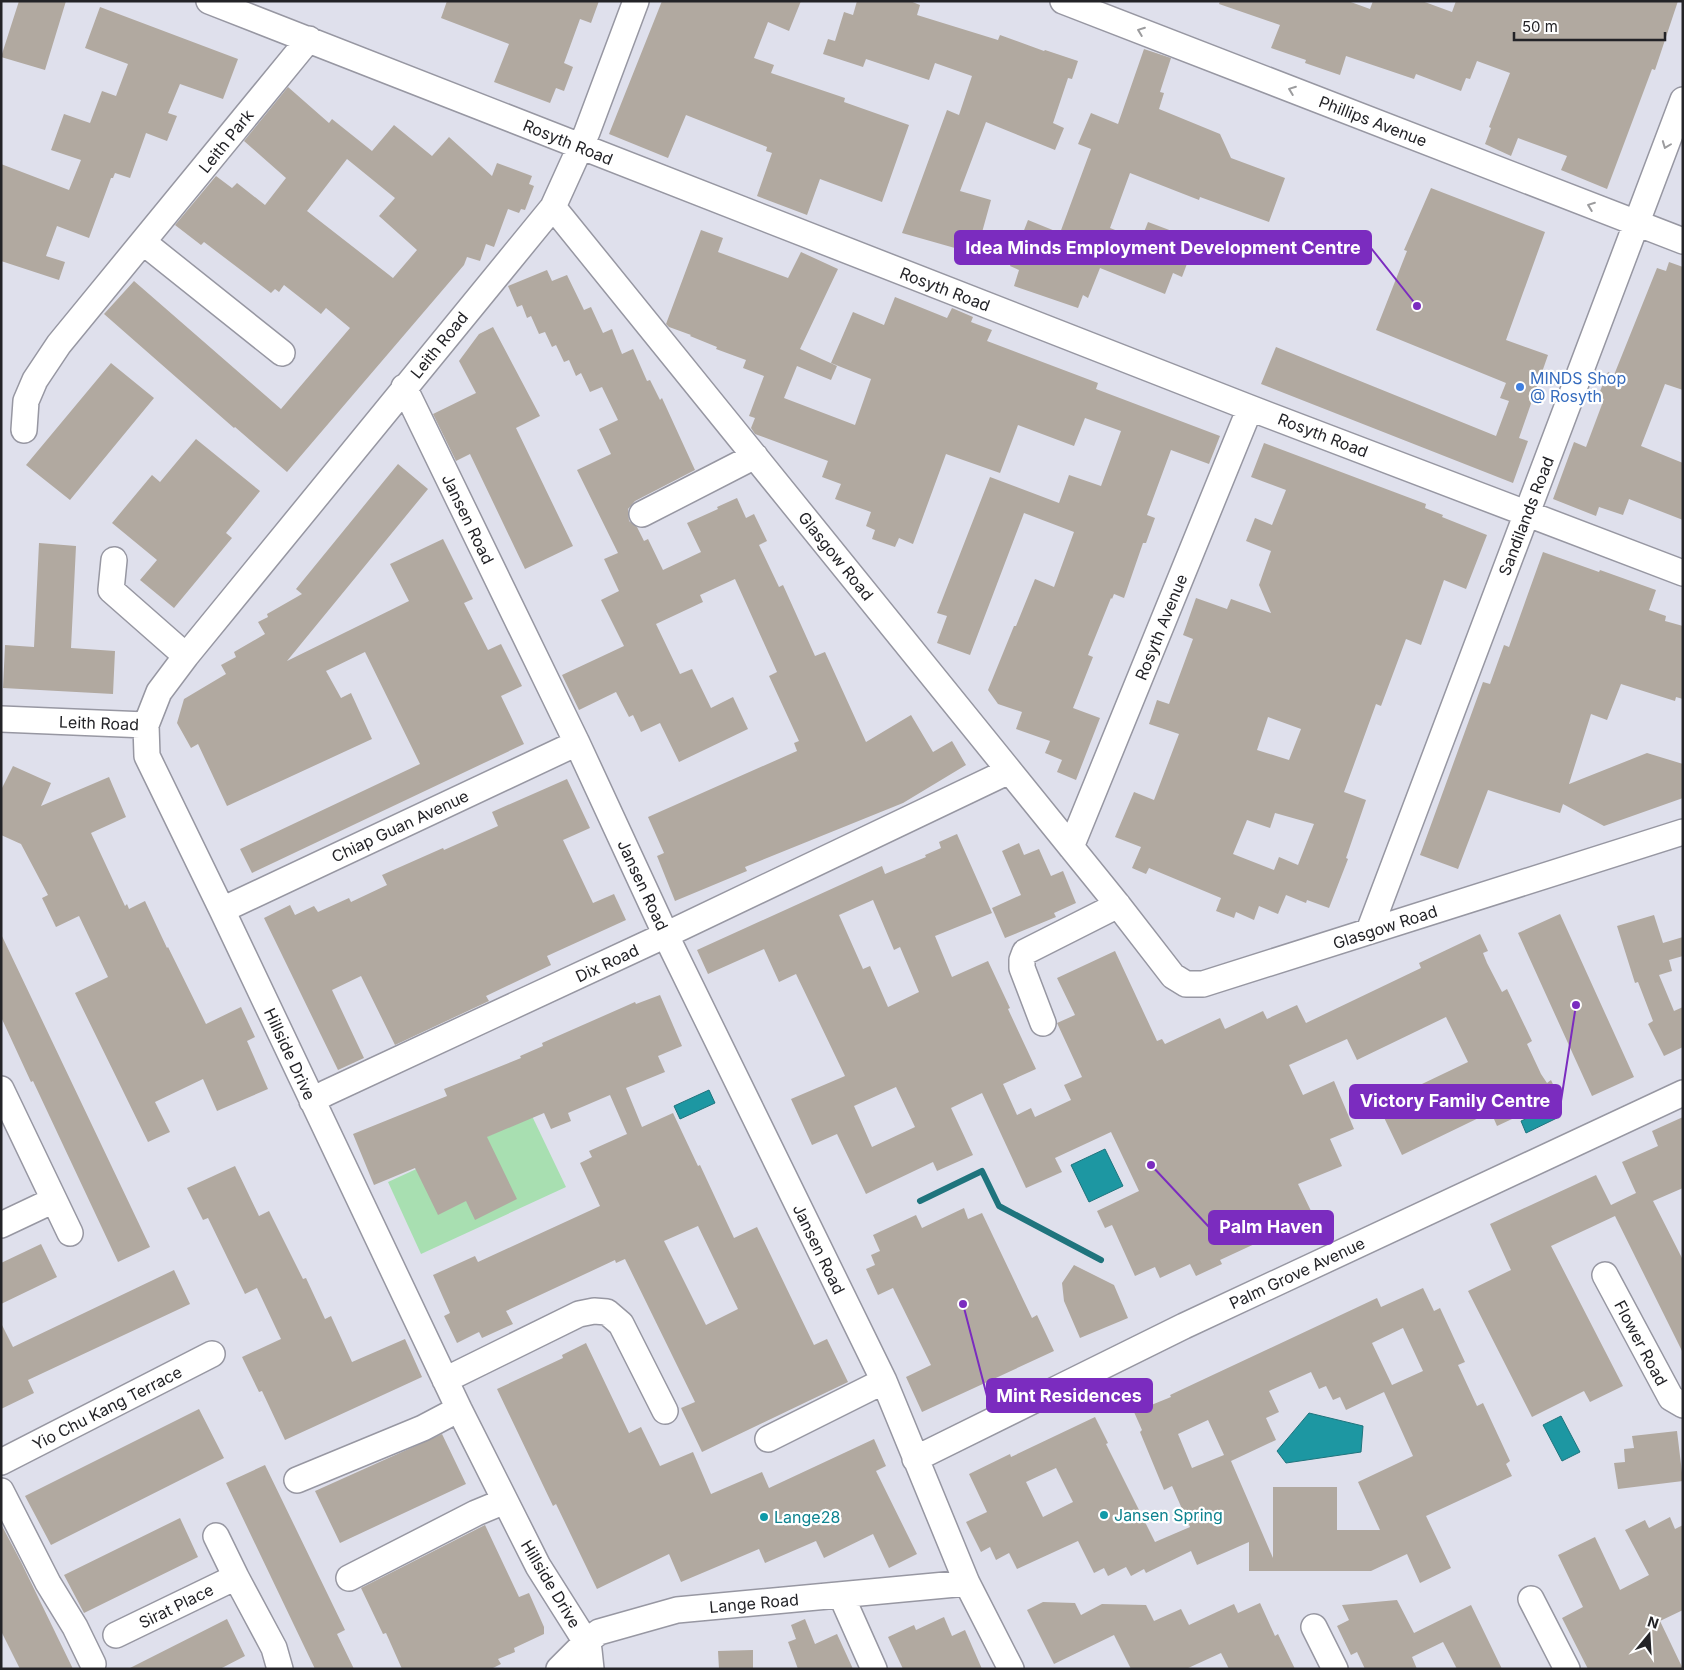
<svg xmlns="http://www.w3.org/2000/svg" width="1684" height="1670" font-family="Inter,sans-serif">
  <rect width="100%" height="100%" fill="#dfe0ec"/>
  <!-- green -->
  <path fill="#a8dfb1" d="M532 1116 566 1187 421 1254 388 1182Z"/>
  <!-- water -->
  <path fill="#1d97a2" stroke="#1f747d" d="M709 1090 715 1103 680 1119 674 1106Z
    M1552 1107 1557 1118 1526 1133 1521 1121Z
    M1105 1149 1123 1186 1089 1202 1071 1165Z
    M1309 1413 1363 1426 1361 1452 1286 1463 1277 1451Z
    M1561 1416 1580 1452 1562 1461 1543 1425Z"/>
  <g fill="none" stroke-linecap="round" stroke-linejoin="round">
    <!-- stream -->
    <path stroke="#1f747d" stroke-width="6" d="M920 1201 982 1171 999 1206 1101 1260"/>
  </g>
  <!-- building -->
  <path fill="#b1a9a0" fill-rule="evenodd" d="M19 1H66L45 70 1 57Z
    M447 1H599L591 23 580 19 564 63 573 67 564 91 556 88 550 103 494 82 509 44 441 18Z
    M662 1H801L789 31 768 22 754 58 774 65 771 73 845 98 844 102 909 125 882 202 820 179 807 215 757 196 772 153 766 151 767 147 686 115 668 158 609 134Z
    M857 1H910L920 5 917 15 998 40 1000 35 1044 51 1045 50 1078 61 1072 79 1068 78 1053 123 1064 128 1055 150 986 122 960 191 991 200 976 254 902 233 947 110 959 115 972 76 935 63 929 80 866 59 863 67 823 54 828 39 835 41 844 12 853 15Z
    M1220 1H1348L1370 9 1373 1H1422L1452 12 1456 1H1678L1655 70 1652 69 1607 189 1561 170 1567 156 1518 138 1511 156 1485 144 1491 128 1489 127 1510 73 1477 61 1470 79 1466 78 1461 91 1416 74 1414 79 1346 56 1340 75 1305 63 1306 60 1271 48 1280 25 1219 4Z
    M100 7 238 59 223 99 180 84 168 113 177 116 167 141 146 133 130 178 115 173 113 178H111L89 238 57 226 46 256 65 262 59 280 1 261V164L69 190 81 160 51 150 64 114 90 123 102 91 116 96 128 64 85 48Z
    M1144 49 1171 58 1160 92 1164 93 1159 109 1220 134 1231 158 1285 178 1269 222 1200 197 1199 200 1130 173 1110 228 1141 240 1148 222 1196 240 1182 277 1173 273 1165 294 1100 268 1088 298 1083 295 1078 308 1014 286 1019 270 1010 266 1028 220 1060 233 1091 149 1078 144 1091 113 1118 124Z
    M288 87 329 123 332 119 372 151 394 125 432 156 449 137 492 176 497 163 532 176 529 184 534 186 525 210 521 209 519 213 508 209 494 247 486 244 480 261 467 257 464 265 287 472 235 427 234 428 104 314 134 281 281 409 350 328 326 308 321 314 284 285 279 292 275 289 271 293 204 242 201 245 175 225 216 176 232 188 237 183 265 205 286 178 244 141ZM347 159 395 198 379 216 417 250 393 278 307 211Z
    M1431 188 1545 232 1506 340 1548 355 1519 438 1528 441 1513 483 1261 384 1276 347 1496 436 1509 401 1500 398 1506 383 1376 330 1407 251 1404 250Z
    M701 230 723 238 718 252 788 278 801 252 838 269 800 349 837 366 831 380 797 366 784 398 855 425 871 379 831 363 853 312 884 325 895 297 947 318 952 308 973 317 971 322 992 330 987 341 1098 383 1096 389 1220 436 1209 464 1171 450 1147 515 1155 518 1146 543H1143L1124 598 1114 594 1112 599 1111 598 1088 655 1093 657 1073 708 1100 718 1076 780 1057 772 1062 760 1045 753 1050 741 1016 729 1022 712 998 704 988 690 1014 626H1016L1035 579 1054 587 1074 532 1024 513 970 655 937 643 947 616 937 613 990 477 1059 503 1069 475 1101 486 1121 431 1085 418 1074 446 1018 425 1000 473 946 454 913 544 899 538 895 547 872 539 875 530 866 526 871 512 835 499 841 484 822 477 828 461 755 434 751 428 755 418 749 416 764 376 743 368 746 360 716 349 717 347 690 336 691 335 669 327 666 324Z
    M1669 262 1683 267V390L1665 384 1641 446 1683 463V520L1629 499 1623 515 1599 507 1596 516 1553 499 1574 442 1586 447 1604 399 1598 396 1608 372 1614 375 1657 268 1666 271Z
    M547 270 552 281 567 275 584 310 591 307 603 333 612 329 622 354 633 349 647 381 650 380 660 400 662 398 695 470 635 501 628 509 629 521 637 527 644 541 648 539 663 570 701 552 687 523 718 509 717 507 737 498 746 518 754 514 767 541 759 545 779 587 783 585 815 656 825 652 866 742 911 715 933 752 952 741 966 765 903 803 745 867 747 871 675 901 657 856 664 853 648 817 797 751 794 743 799 741 769 676 777 672 735 579 700 595 703 602 656 624 680 674 692 669 711 708 733 697 748 729 679 762 660 723 641 732 633 715 629 717 616 692 579 710 562 675 624 646 601 600 619 591 604 559 618 553 577 470 611 454 599 429 618 420 602 387 590 392 581 373 576 376 569 360 564 362 556 345 552 347 545 332 539 334 531 316 527 318 522 305 517 307 508 286Z
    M493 327 540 416 516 428 573 546 525 569 470 454 456 461 433 414 476 393 459 361 479 334Z
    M111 363 154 398 70 500 26 465Z
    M196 439 260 491 226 533 232 538 174 608 140 580 157 560 112 523 152 475 160 482Z
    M1264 443 1426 504 1425 508 1443 515 1442 517 1487 535 1466 589 1444 580 1421 645 1406 639 1381 706 1376 704 1344 792 1366 800 1346 858 1348 859 1329 908 1307 900 1306 903 1286 895 1278 914 1259 906 1254 920 1236 912 1234 918 1216 911 1221 898 1149 868 1146 874 1132 868 1141 847 1115 837 1134 792 1154 800 1179 734 1149 724 1157 700 1169 704 1193 639 1183 635 1196 598 1227 609 1231 599 1271 613 1259 585 1271 551 1246 541 1255 518 1272 525 1286 490 1251 477ZM1268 717 1301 729 1289 760 1257 750ZM1275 813 1314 824 1298 865 1279 857 1274 870 1233 854 1247 820 1270 828Z
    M398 464 428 489 287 661 409 601 390 564 443 539 473 599 464 603 488 650 501 644 522 686 501 696 524 744 252 873 240 849 420 764 365 652 326 671 341 698 351 693 372 739 227 806 198 744 191 748 177 723 184 699 226 674 221 665 236 657 234 652 265 634 258 622 268 617 267 614 302 594 296 589Z
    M39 543 76 546 71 648 115 651 113 694 3 688 5 645 34 647Z
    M1543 552 1599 572 1600 570 1656 590 1649 610 1666 616 1665 621 1683 626V699L1676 697 1675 701 1621 684 1607 720 1591 714 1569 784 1647 753 1683 764V798L1604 826 1563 804 1560 813 1488 790 1458 869 1420 855 1483 682 1490 684 1504 645 1509 647Z
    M13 766 51 783 41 806 109 777 126 817 91 833 125 906 127 904 129 909 145 901 167 948 168 947 206 1024 241 1007 255 1037 247 1041 268 1089 217 1111 203 1079 155 1102 170 1132 148 1142 75 993 108 977 79 916 56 927 42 898 48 895 21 844 1 835V790Z
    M567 779 590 828 563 840 593 903 614 894 626 920 547 956 551 965 486 996 489 1001 395 1045 361 976 332 990 364 1058 338 1070 264 918 290 905 295 915 314 906 318 912 349 898 351 902 387 885 382 875 443 848 444 850 498 826 492 812Z
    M957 834 992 913 935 936 952 977 988 961 1010 1008 1008 1009 1036 1069 1003 1084 1017 1115 1031 1108 1035 1117 1071 1100 1064 1085 1082 1077 1057 1023 1075 1015 1057 978 1115 951 1157 1041 1162 1039 1165 1044 1220 1018 1225 1029 1263 1011 1267 1019 1297 1005 1306 1023 1421 968 1419 963 1480 934 1488 951 1483 953 1487 963 1502 992 1507 989 1532 1041 1527 1044 1541 1074 1547 1083 1551 1080 1559 1097 1497 1126 1491 1112 1402 1155 1378 1105 1468 1062 1446 1017 1357 1060 1347 1039 1289 1065 1303 1095 1334 1081 1354 1129 1330 1139 1342 1166 1298 1184 1311 1211 1258 1235 1261 1241 1220 1260 1222 1264 1196 1276 1190 1264 1160 1278 1155 1267 1135 1276 1112 1225 1105 1228 1097 1211 1139 1191 1111 1132 1055 1158 1062 1172 1026 1188 982 1093 951 1108 973 1155 937 1171 933 1162 866 1194 837 1134 812 1145 791 1099 845 1076 796 974 779 982 764 949 708 974 697 950 882 866 885 874 926 857 925 855 941 848 939 842ZM873 900 894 950 900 947 919 992 888 1007 870 966 863 969 839 915ZM896 1087 915 1127 872 1147 854 1106Z
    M1019 843 1024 855 1039 849 1051 876 1063 871 1076 903 1054 913 1056 917 1005 938 992 908 1021 895 1002 851Z
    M1560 914 1634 1077 1592 1096 1518 933Z
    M1654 915 1663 943 1683 937V956L1669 960 1672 971 1659 975 1674 1011 1683 1007V1047L1664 1056 1648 1024 1653 1021 1638 982 1635 983 1617 926Z
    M1 934 150 1247 118 1262 33 1081 31 1082 1 1017Z
    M660 995 682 1046 658 1056 665 1072 626 1088 642 1127 673 1113 698 1166 700 1165 734 1238 757 1227 814 1345 827 1339 848 1382 702 1452 681 1408 695 1402 625 1259 616 1263 615 1260 506 1311 513 1324 482 1338 479 1332 457 1343 444 1316 450 1313 433 1275 475 1256 478 1262 600 1206 580 1163 592 1157 589 1151 627 1134 610 1095 568 1113 571 1121 551 1129 544 1113 487 1137 517 1199 475 1220 466 1201 438 1215 415 1168 374 1185 353 1134 447 1096 444 1089 521 1058 520 1056 543 1046 542 1043 635 1002 636 1004ZM698 1226 738 1309 706 1325 664 1241Z
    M1683 1117V1188L1653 1201 1683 1260V1353L1615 1216 1551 1246 1623 1386 1590 1402 1584 1391 1532 1417 1468 1291 1511 1270 1490 1224 1596 1175 1611 1205 1636 1193 1622 1162 1658 1146 1652 1131Z
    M235 1166 259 1216 269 1211 303 1279 306 1278 325 1319 331 1316 352 1362 405 1339 422 1377 285 1440 262 1391 259 1392 242 1357 281 1339 257 1288 245 1294 208 1218 203 1220 187 1188Z
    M964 1208 968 1219 982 1213 1032 1318 1037 1315 1054 1351 922 1412 906 1377 931 1365 893 1288 878 1295 866 1269 875 1265 871 1255 880 1251 873 1235 916 1215 922 1228Z
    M41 1244 57 1277 1 1304V1263Z
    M1074 1265 1114 1285 1128 1318 1080 1338 1064 1301 1062 1283Z
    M174 1270 190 1304 28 1380 34 1393 1 1409V1323L13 1347Z
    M1423 1288 1434 1311 1440 1308 1465 1362 1458 1365 1477 1406 1483 1403 1510 1461 1506 1464 1512 1476 1426 1516 1451 1568 1420 1583 1407 1554 1371 1571H1249V1542L1197 1565 1191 1551 1146 1573 1144 1569 1131 1576 1126 1567 1108 1576 1104 1568 1094 1573 1078 1541 1017 1569 1009 1553 996 1560 990 1547 981 1552 966 1522 987 1512 969 1474 1010 1454 1011 1457 1095 1417 1108 1443 1106 1444 1155 1542 1190 1527 1172 1486 1164 1490 1140 1432 1142 1430 1134 1412 1171 1397 1170 1395 1377 1298 1381 1307ZM1403 1328 1423 1371 1392 1385 1372 1343ZM1311 1372 1319 1389 1326 1386 1333 1400 1340 1397 1346 1410 1384 1392 1413 1456 1358 1482 1380 1530H1337V1487H1273V1558L1231 1461 1276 1440 1266 1418 1279 1412 1269 1391ZM1208 1420 1224 1455 1192 1468 1178 1434ZM1056 1468 1073 1502 1043 1517 1026 1482Z
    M586 1343 629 1433 641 1427 660 1466 693 1452 711 1494 762 1472 769 1488 874 1439 886 1466 876 1471 917 1554 889 1568 873 1534 824 1558 816 1541 765 1563 759 1549 681 1582 669 1554 597 1589 556 1504 553 1506 497 1389 563 1358 562 1355Z
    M199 1409 224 1458 51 1545 25 1496Z
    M1677 1431 1683 1481 1618 1489 1614 1463 1625 1462 1624 1449 1634 1448 1632 1436Z
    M442 1434 466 1484 340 1543 315 1491Z
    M265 1465 345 1630 337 1634 354 1669H315L226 1483Z
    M1670 1517 1675 1529 1683 1525V1610L1660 1621 1683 1669H1588L1562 1618 1583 1607 1558 1555 1595 1537 1620 1590 1649 1575 1625 1530 1645 1520 1649 1528Z
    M180 1518 198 1557 84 1613 64 1575Z
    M1 1524 21 1562 73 1669H20L1 1631Z
    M485 1525 519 1597 529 1593 544 1627V1634L514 1648 515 1652 498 1659 501 1664 491 1669H402L386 1633 383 1634 361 1588Z
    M1397 1600 1414 1633 1471 1605 1502 1669H1457L1443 1642 1412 1657 1417 1669H1365L1357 1652 1351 1655 1337 1626 1349 1620 1342 1605Z
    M1043 1602 1075 1603 1081 1615 1102 1604 1146 1605 1154 1621 1181 1609 1189 1625 1234 1604 1238 1613 1260 1603 1275 1636 1278 1634 1295 1669H1229L1221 1653 1186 1669H1131L1114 1635 1054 1664 1027 1610Z
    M944 1617 952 1636 965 1630 982 1669H903L888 1637 914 1625 916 1630Z
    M227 1619 245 1656 220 1669H128Z
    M805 1619 815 1644 837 1634 853 1669H798L788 1642 796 1639 791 1625Z
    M753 1650V1669H719L718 1651Z"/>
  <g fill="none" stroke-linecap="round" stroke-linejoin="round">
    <!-- minor casing -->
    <g stroke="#9797a2" stroke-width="28">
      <path id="minor" d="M209 1 1250 408 1683 573
        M1063 1 1683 241
        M553 207 1118 905 1173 976 1186 984H1203L1683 832
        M143 242 282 353
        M404 387 577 743 671 946 884 1381 967 1583 1011 1669
        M24 430 26 401 35 380 59 344 309 39
        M642 514 755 456
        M114 560 111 590 186 656
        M1 719 146 725
        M1071 847 1250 408
        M222 910 577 743
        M1369 931 1683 100
        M1043 1023 1022 968V960L1025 952 1118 905
        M1 1089 70 1233
        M312 1101 326 1093 655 940 1009 771
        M1 1225 54 1200
        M1605 1275 1671 1398 1683 1405
        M445 1380 579 1314 594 1311 607 1312 621 1324 665 1411
        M768 1439 884 1381
        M915 1459 1184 1326 1683 1093
        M1 1462 212 1354
        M297 1480 423 1428 459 1409
        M1 1491 48 1583 75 1627 93 1664
        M216 1536 236 1577 274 1648 280 1669
        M349 1578 476 1513 505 1501
        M841 1595 874 1669
        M1531 1599 1567 1669
        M1314 1627 1335 1669
        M116 1635 236 1577
        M559 1669 586 1642 599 1632 677 1610 967 1583
        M591 1669 589 1650 586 1642 538 1566 459 1409 222 910 147 756 146 725 159 692 186 656 553 207 587 132 636 1"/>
    </g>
    <!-- minor -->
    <use href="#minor" stroke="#fff" stroke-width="25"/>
  </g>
  <!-- one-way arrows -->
  <defs><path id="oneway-chevron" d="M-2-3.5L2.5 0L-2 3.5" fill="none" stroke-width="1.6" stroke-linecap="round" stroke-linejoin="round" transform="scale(1.25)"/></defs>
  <g stroke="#9c9c9e">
    <use href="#oneway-chevron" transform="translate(1141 31) rotate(-159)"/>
    <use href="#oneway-chevron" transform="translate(1292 90) rotate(-159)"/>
    <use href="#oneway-chevron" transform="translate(1666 145) rotate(111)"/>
    <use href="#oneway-chevron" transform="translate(1591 206) rotate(-159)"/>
  </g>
  <!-- markers -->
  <circle fill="#3f7fe0" stroke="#fff" stroke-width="2" cx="1520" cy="387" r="5"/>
  <g fill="#0f9aa8" stroke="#fff" stroke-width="2">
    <circle cx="1104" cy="1515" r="5"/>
    <circle cx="764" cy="1517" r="5"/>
  </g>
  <g text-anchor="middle" stroke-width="4.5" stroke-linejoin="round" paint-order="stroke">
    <!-- street labels -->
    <g font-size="16" fill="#232327" stroke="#fff">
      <text transform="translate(1373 121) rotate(21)" y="6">Phillips Avenue</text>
      <text transform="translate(226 141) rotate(-51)" y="6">Leith Park</text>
      <text transform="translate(568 142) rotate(22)" y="6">Rosyth Road</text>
      <text transform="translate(945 289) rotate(21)" y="6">Rosyth Road</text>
      <text transform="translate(439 345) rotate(-51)" y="6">Leith Road</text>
      <text transform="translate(1323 435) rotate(21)" y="6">Rosyth Road</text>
      <text transform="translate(1526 516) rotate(-69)" y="6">Sandilands Road</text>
      <text transform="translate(468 519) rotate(64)" y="6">Jansen Road</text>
      <text transform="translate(836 556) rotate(51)" y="6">Glasgow Road</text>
      <text transform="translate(1161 627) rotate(-68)" y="6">Rosyth Avenue</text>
      <text transform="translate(99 723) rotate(2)" y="6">Leith Road</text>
      <text transform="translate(400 826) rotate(-25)" y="6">Chiap Guan Avenue</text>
      <text transform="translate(643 885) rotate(65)" y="6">Jansen Road</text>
      <text transform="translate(1385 927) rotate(-18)" y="6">Glasgow Road</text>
      <text transform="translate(607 963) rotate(-25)" y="6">Dix Road</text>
      <text transform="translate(290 1054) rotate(65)" y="6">Hillside Drive</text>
      <text transform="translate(819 1249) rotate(64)" y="6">Jansen Road</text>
      <text transform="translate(1297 1273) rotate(-25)" y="6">Palm Grove Avenue</text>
      <text transform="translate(1641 1343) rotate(62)" y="6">Flower Road</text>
      <text transform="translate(107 1408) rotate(-27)" y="6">Yio Chu Kang Terrace</text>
      <text transform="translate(551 1584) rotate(59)" y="6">Hillside Drive</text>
      <text transform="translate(754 1603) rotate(-5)" y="6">Lange Road</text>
      <text transform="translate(176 1606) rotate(-26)" y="6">Sirat Place</text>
    </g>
    <!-- shop labels -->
    <g font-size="16" fill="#366cbe" stroke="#fff" text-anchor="start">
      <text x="1530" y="384">MINDS Shop<tspan x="1530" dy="18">@ Rosyth</tspan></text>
    </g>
    <!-- culture labels -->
    <g font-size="16" fill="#0d838f" stroke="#fff" text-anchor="start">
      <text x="1114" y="1521">Jansen Spring</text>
      <text x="774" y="1523">Lange28</text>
    </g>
  </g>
  <!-- callouts -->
  <path fill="none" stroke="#7b2cbf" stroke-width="2" d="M1417 306L1371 248M1576 1005L1561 1101M1151 1165L1209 1227M963 1304L987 1396"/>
  <g fill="#7b2cbf" stroke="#fff" stroke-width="2">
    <circle cx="1417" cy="306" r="5"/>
    <circle cx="1576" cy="1005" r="5"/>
    <circle cx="1151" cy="1165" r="5"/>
    <circle cx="963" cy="1304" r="5"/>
  </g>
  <g fill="#7b2cbf" stroke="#7b2cbf" stroke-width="2">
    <rect x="955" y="231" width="416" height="33" rx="5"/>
    <rect x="1350" y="1085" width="211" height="33" rx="5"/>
    <rect x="1209" y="1211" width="124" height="33" rx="5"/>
    <rect x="987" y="1379" width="165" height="33" rx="5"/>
  </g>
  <g font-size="18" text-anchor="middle" font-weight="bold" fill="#fff">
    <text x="1163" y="254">Idea Minds Employment Development Centre</text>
    <text x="1455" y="1107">Victory Family Centre</text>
    <text x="1271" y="1233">Palm Haven</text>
    <text x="1069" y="1402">Mint Residences</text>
  </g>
  <!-- border -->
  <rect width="1684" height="1670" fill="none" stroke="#232327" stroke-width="5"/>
  <!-- north arrow -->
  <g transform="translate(1649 1635) rotate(18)" stroke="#ffffff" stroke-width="4" paint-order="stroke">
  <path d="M0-4L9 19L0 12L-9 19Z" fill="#232327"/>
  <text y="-8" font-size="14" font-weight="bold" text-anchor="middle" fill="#232327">N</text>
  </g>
  <!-- scale -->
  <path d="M1514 32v8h151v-8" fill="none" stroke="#232327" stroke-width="2.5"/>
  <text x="1522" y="32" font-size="15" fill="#232327" stroke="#ffffff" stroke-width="4" paint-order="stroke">50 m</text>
</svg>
